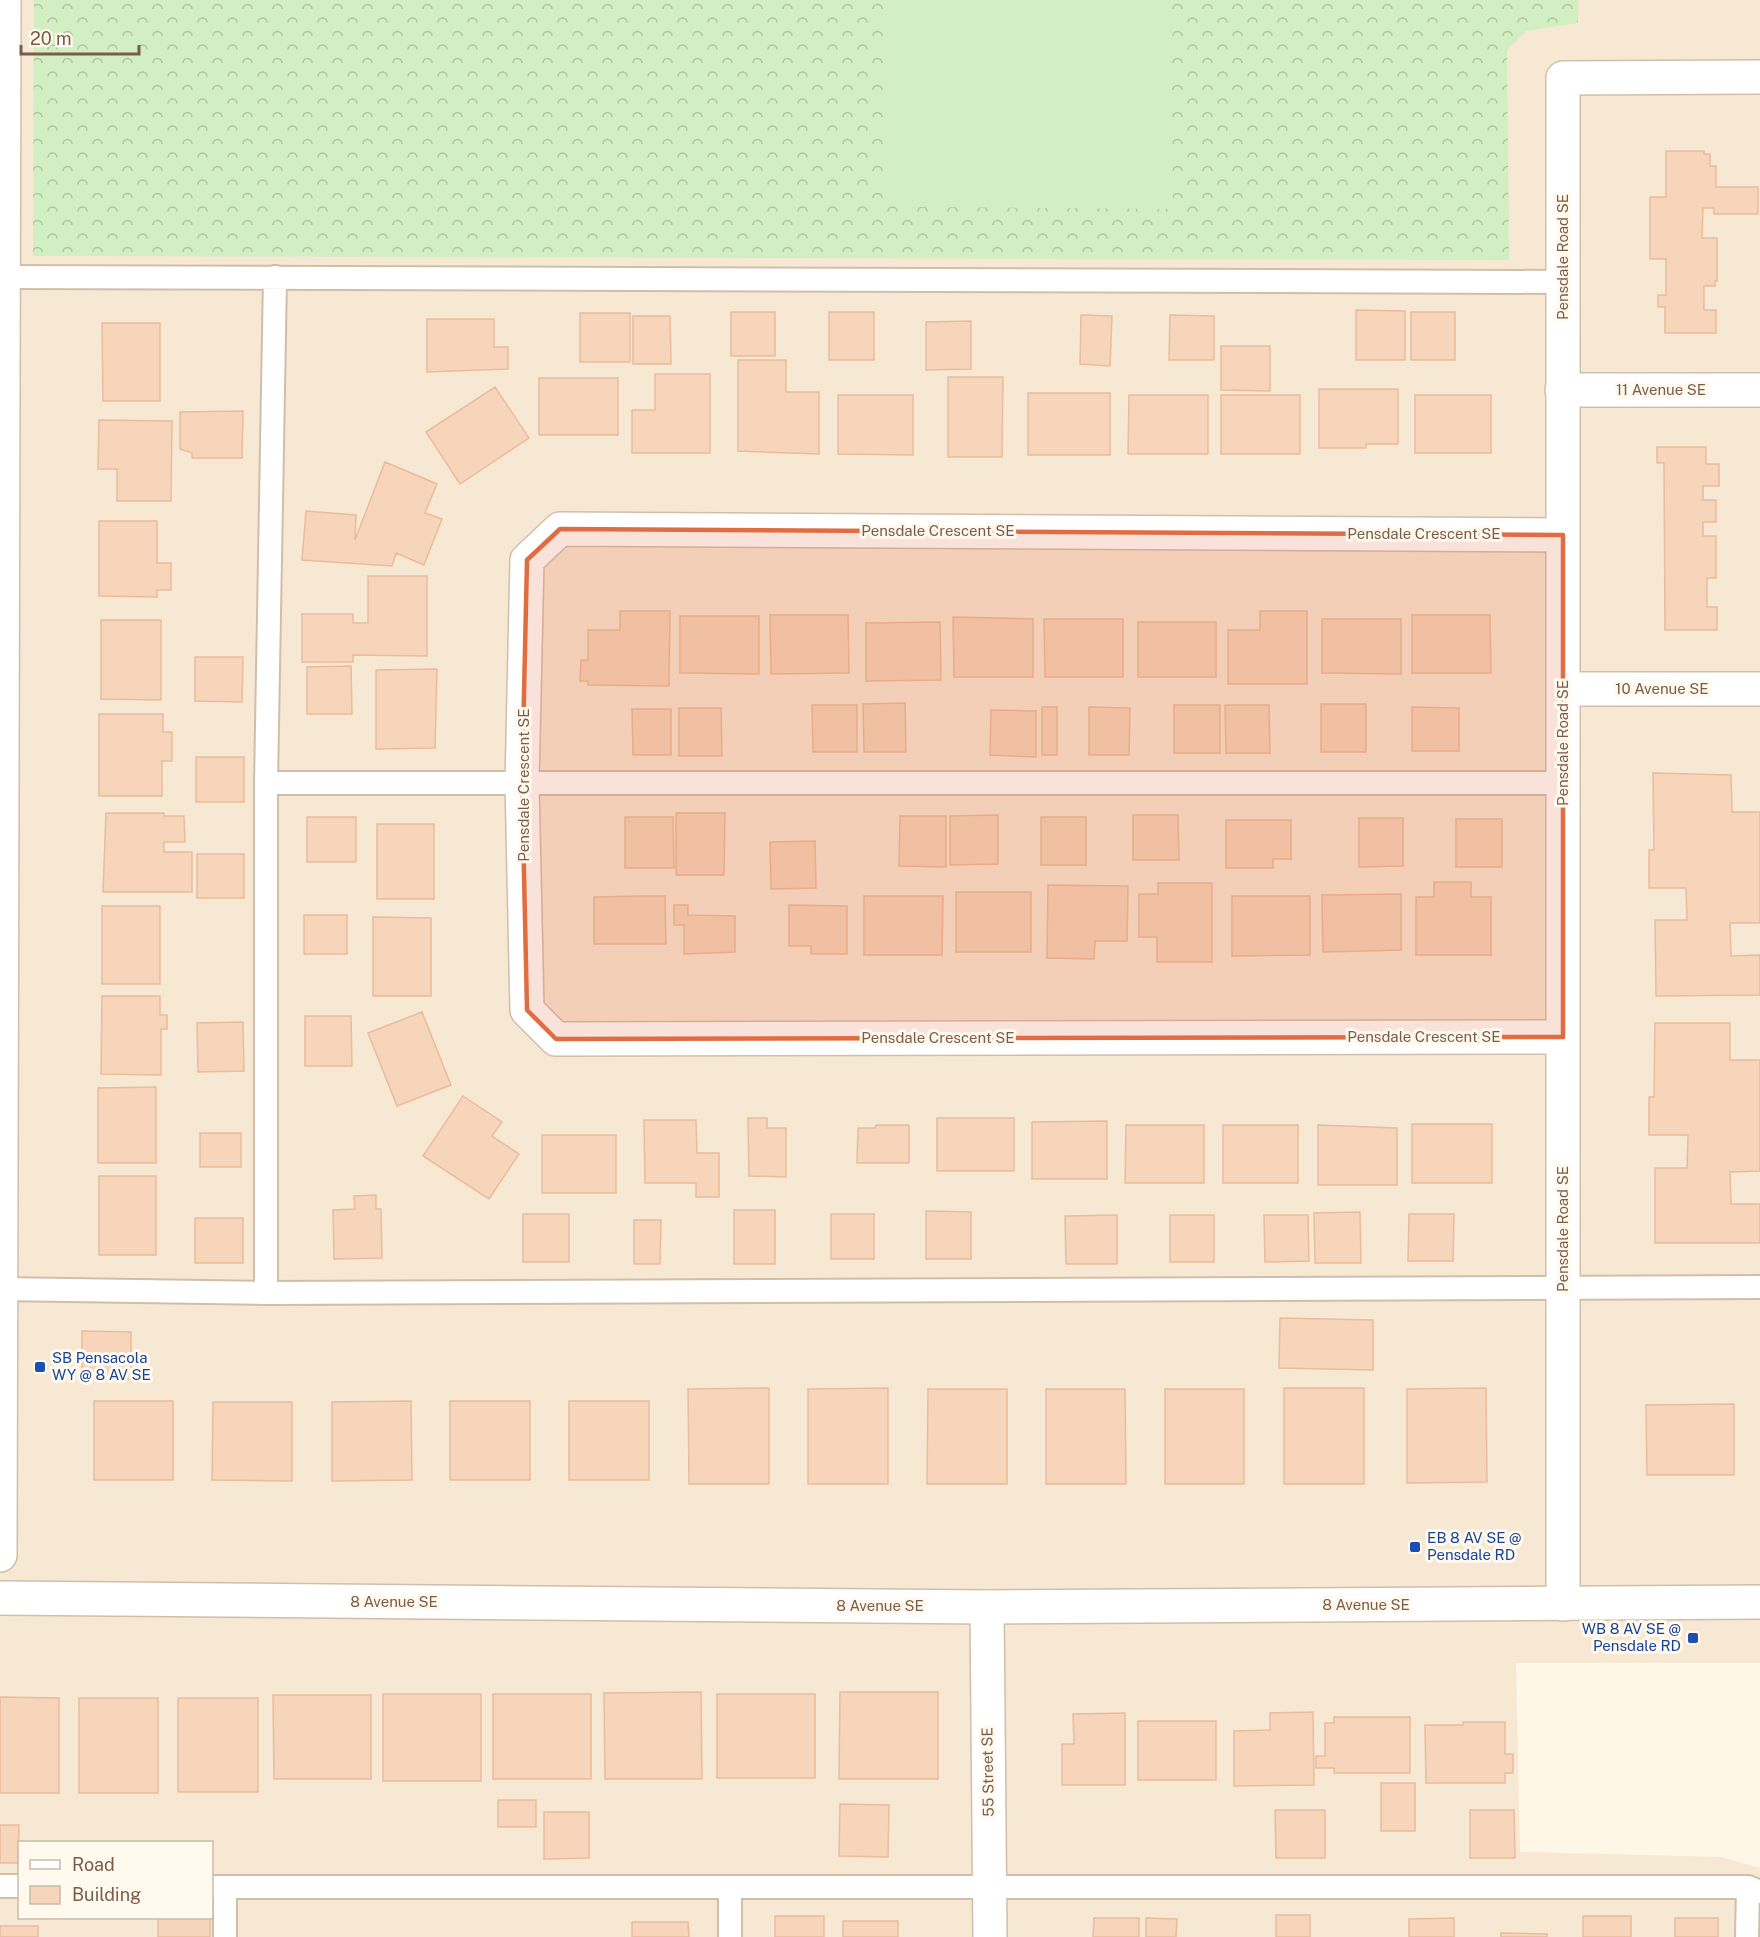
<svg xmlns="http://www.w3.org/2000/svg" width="1760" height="1937" font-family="'Public Sans',sans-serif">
  <defs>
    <pattern id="forest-crowns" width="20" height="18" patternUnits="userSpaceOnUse" patternTransform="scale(1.5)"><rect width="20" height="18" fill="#d2eec3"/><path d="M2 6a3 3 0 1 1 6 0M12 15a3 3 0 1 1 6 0" fill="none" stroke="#afc4a0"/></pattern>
  </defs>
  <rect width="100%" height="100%" fill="#fef6e6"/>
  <!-- residential -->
  <path fill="#f7e8d4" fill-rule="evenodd" d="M0 0H1760V1663H1516L1520 1852 1721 1857 1760 1868V1937H0ZM20 1842H212V1918H20Z"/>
  <!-- forest -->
  <path fill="url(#forest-crowns)" d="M34 0H1578V23L1526 31 1507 50 1509 260 33 256Z"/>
  <!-- garden -->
  <path fill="#d2eec3" d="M885 0H1160L1171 27 1173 209 904 207 884 185Z"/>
  <!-- building -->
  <path fill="#f6d5bb" stroke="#eabc9a" stroke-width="1.5" d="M1666 151H1704V154H1710V166H1716V187H1758V214H1714V208H1703L1702 238H1717V281H1715V286H1704V310H1716V333H1665V307H1658V295H1666V259H1650V197H1666Z
    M1356 310 1405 311V360H1356Z
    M731 312H775V356H731Z
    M829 312H874V360H829Z
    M1411 312H1455V360H1411Z
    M580 313H630V362H580Z
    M1081 315 1112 316 1110 366 1080 364Z
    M1170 315 1214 316V360H1169Z
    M633 316H670L671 364H633Z
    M427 319H494V347H508V369L427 372Z
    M971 321V369L926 370V322Z
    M102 323H160V401H103Z
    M1221 346H1270V391L1221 390Z
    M738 360H786V392H819V454L738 451Z
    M655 374H710V453H632V410H655Z
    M948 377H1003L1002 457H948Z
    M539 378H618V435H539Z
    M495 387 529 438 460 484 426 432Z
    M1319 389H1398V444H1366V448H1319Z
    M1028 393H1110V455H1028Z
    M838 395H913V455L838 454Z
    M1129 395H1208V454H1128Z
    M1221 395H1300V454H1221Z
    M1415 395H1491V453H1415Z
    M243 411 242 458H192V453L180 449V412Z
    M99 420 172 421 171 501H117V469H98Z
    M1657 447H1706V464H1719V486H1703V500H1716V522H1703V536H1716V578H1707V607H1717V630H1665L1664 463H1657Z
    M385 462 437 484 425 513 442 519 424 565 396 553 392 566 302 560 306 511 356 515 355 540Z
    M99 521H157V563H171V590H157V597L99 596Z
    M368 576H427V656L353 655V662H302V614H353V623H368Z
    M620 611H670L669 686 588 685V681H580L581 660H588V630H620Z
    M1260 611H1307V684H1228V630H1260Z
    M770 615H848L849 673 771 674Z
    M1412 615H1490L1491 673H1412Z
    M680 616H759V674L680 673Z
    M953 617 1033 619V677H954Z
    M1044 619H1123V677H1045Z
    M1322 619H1401V674L1322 673Z
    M101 620H161V700L101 699Z
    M940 622 941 680 866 681V623Z
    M1138 622H1216V677H1138Z
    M195 657H243L242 702 195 701Z
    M351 666 352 714H307V667Z
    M437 669 435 748 376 749V670Z
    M905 703 906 752H864L863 704Z
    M1321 704H1366V752H1321Z
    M812 705H857V752H813Z
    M1174 705H1220V753H1174Z
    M1225 705H1269L1270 753H1226Z
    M1042 707H1057V755H1042Z
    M1089 707 1130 708 1129 755H1089Z
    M1412 707 1459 708V751H1412Z
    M679 708H721L722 756H679Z
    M632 709H671V755H633Z
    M991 710 1036 711V757L990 755Z
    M99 714H163V732H172V761H162V796H99Z
    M196 757H244V802H196Z
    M1653 773 1731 775 1732 812H1760V923H1730L1731 956 1760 955V995L1656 996 1655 920H1687L1686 888H1649V850H1654Z
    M106 813H164V816H184L185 842H164V852H192V892H103Z
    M676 813H725L724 875H676Z
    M998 815V864L950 865V816Z
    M1133 815H1178L1179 860H1133Z
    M900 816H946V867L899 866Z
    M307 817H356V862H307Z
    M625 817H673L674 868H625Z
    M1041 817H1086V865H1041Z
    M1359 818H1403V866L1359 867Z
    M1456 819H1502V867H1456Z
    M1226 820H1291V859H1273V868H1226Z
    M377 824H434V899H377Z
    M815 841 816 888 771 889 770 842Z
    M197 854H244V898H197Z
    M1434 882H1471V897H1491V955H1416V897H1434Z
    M1158 883H1212V962H1157V937H1139V894H1158Z
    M1048 885 1128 886 1127 941H1095L1094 959 1047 958Z
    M956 892H1031V952H956Z
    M1401 894V950L1323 952 1322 895Z
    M640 896H665L666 944H594V897Z
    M864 896H943L942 955H864Z
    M1232 896H1310V955L1232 956Z
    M674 905H688V915L735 916V952L684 954V925H674Z
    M789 905 847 906V954H811V946H789Z
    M102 906H160V984H102Z
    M304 915H347V954H304Z
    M373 917 431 918V996H373Z
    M102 996H160V1015H167V1029H161V1075L101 1074Z
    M422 1012 451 1085 397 1106 368 1033Z
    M305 1016H351L352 1066H305Z
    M243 1022 244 1071 198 1072 197 1023Z
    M1655 1023H1730V1060H1760V1171L1730 1172 1731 1204H1760V1243H1655V1168H1687L1688 1135H1649V1097H1654Z
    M156 1087V1163H98V1088Z
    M463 1096 502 1122 492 1136 519 1154 489 1199 423 1156Z
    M748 1118H767V1128H786V1177L749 1176Z
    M937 1118H1014V1171H937Z
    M644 1120H696L697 1153H719V1197H696V1183H645Z
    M1107 1121V1179H1032V1122Z
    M1412 1124H1492V1183H1412Z
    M876 1125H909V1163H857L858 1128H875Z
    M1126 1125H1204V1183H1125Z
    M1223 1125H1298V1183H1223Z
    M1318 1125 1397 1128V1185H1318Z
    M200 1133H241V1167H200Z
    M542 1135H616V1193H542Z
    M99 1176H156V1255H99Z
    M376 1195V1209H381L382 1258 334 1259 333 1210 355 1209 354 1196Z
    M734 1210H775V1264H734Z
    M926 1211 971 1212V1259H926Z
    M1360 1212 1361 1263H1315L1314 1213Z
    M523 1214H569V1262H523Z
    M831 1214H874V1259H831Z
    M1409 1214H1454L1453 1261H1408Z
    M1117 1215V1264H1066L1065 1216Z
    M1170 1215H1214V1262H1170Z
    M1264 1215H1308L1309 1261 1265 1262Z
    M195 1218H243V1263H195Z
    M634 1220H661L660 1264H634Z
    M1280 1318 1373 1320V1370L1279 1368Z
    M82 1331 131 1332V1379L82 1378Z
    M769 1388V1484H689L688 1389Z
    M888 1388V1484H808V1389Z
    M1284 1388H1364V1484H1284Z
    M1486 1388 1487 1482 1407 1483V1389Z
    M928 1389H1007V1484H927Z
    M1046 1389H1125L1126 1484H1046Z
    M1165 1389H1244V1484H1165Z
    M94 1401H173V1480H94Z
    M411 1401 412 1480 332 1481V1402Z
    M450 1401H530V1480H450Z
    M569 1401H649V1480H569Z
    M213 1402H292V1481L212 1480Z
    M1734 1404V1475H1647L1646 1405Z
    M701 1692 702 1779H605L604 1693Z
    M840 1692H938V1779H839Z
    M383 1694H481V1781H383Z
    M493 1694H591V1779H493Z
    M717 1694H815V1778H717Z
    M273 1695H371V1779H274Z
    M0 1697 59 1698V1793H0Z
    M79 1698H158V1793H79Z
    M178 1698H258V1792H178Z
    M1313 1712 1314 1785 1234 1786V1731L1270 1730V1713Z
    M1125 1713V1785H1062V1744H1074L1073 1714Z
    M1334 1717H1410V1773H1334V1768H1316V1756H1325V1723H1334Z
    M1138 1721H1216V1780H1138Z
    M1463 1722H1505V1754H1513V1773H1505V1783H1426L1425 1725H1463Z
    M1381 1783H1415V1831H1381Z
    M498 1800H536V1827H498Z
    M840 1804 889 1805 888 1857 839 1856Z
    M1275 1810H1325V1858H1276Z
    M1470 1810H1514L1515 1858H1470Z
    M544 1812H589V1858L544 1859Z
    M0 1825H19L18 1863H0Z
    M1276 1915H1310V1937H1276Z
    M775 1916H824V1937H775Z
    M1583 1916H1631V1937H1583Z
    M158 1918H210V1937H158Z
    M1094 1918H1139V1937H1093Z
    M1146 1918 1177 1919 1176 1937H1146Z
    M1454 1918V1937H1409V1919Z
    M1675 1918H1718V1937H1675Z
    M843 1921H898V1937H843Z
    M632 1922H688L689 1937H632Z
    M0 1926H38V1937H0Z
    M1501 1933 1547 1934V1937H1501Z"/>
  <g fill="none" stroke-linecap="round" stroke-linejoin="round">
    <!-- service casing -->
    <g stroke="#d1beaa" stroke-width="26">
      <path id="service" d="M5 277 1563 282
        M266 783H1564
        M0 1289 266 1293 1760 1287
        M266 1293V783L275 277
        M0 1886H20
        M212 1887H1748L1760 1892
        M225 1887V1937
        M730 1887V1937
        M1747 1937 1748 1887"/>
    </g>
    <!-- minor casing -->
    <g stroke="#d1beaa" stroke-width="36">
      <path id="minor" d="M1562 390H1760
        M1563 535 560 529 527 560 522 783 527 1010 556 1039 1563 1037
        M1563 689H1760
        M0 1555 4 0
        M1563 1604V78L1760 77
        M987 1607 990 1937"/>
    </g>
    <!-- tertiary casing -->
    <g stroke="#d1beaa" stroke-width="36">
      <path id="tertiary" d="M0 1598 987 1607 1760 1602"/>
    </g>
    <!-- service -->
    <use href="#service" stroke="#fff" stroke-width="22"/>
    <!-- minor -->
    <use href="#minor" stroke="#fff" stroke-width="33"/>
    <!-- tertiary -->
    <use href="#tertiary" stroke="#fff" stroke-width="33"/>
  </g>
  <!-- marked area -->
  <path fill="#e06d42" fill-opacity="0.2" stroke="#e06d42" stroke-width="4.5" stroke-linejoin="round" d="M560 529 1563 535V1037L556 1039 527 1010 522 783 527 560Z"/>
  <!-- markers -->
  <g fill="#1a4fb4" stroke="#fff9ee" stroke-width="2">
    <rect x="34" y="1361" width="12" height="12" rx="3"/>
    <rect x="1409" y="1541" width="12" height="12" rx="3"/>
    <rect x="1687" y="1632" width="12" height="12" rx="3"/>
  </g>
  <g text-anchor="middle" stroke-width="6" stroke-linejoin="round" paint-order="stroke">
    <!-- street labels -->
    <g font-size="15" fill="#7a5c48" stroke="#fff9ee">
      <text transform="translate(1563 257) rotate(-90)" y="5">Pensdale Road SE</text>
      <text x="1661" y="395">11 Avenue SE</text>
      <text x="938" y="536">Pensdale Crescent SE</text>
      <text x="1424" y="539">Pensdale Crescent SE</text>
      <text x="1662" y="694">10 Avenue SE</text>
      <text transform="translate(1563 743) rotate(-90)" y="5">Pensdale Road SE</text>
      <text transform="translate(524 785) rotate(-90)" y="5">Pensdale Crescent SE</text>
      <text x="1424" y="1042">Pensdale Crescent SE</text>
      <text x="938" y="1043">Pensdale Crescent SE</text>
      <text transform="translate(1563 1229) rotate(-90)" y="5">Pensdale Road SE</text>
      <text x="394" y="1607">8 Avenue SE</text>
      <text x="1366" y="1610">8 Avenue SE</text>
      <text x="880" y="1611">8 Avenue SE</text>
      <text transform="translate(988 1772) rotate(-91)" y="5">55 Street SE</text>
    </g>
    <!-- transit labels -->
    <g font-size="15" fill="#164399" stroke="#fff9ee" text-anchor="start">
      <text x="52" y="1363">SB Pensacola<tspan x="52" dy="17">WY @ 8 AV SE</tspan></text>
      <text x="1427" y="1543">EB 8 AV SE @<tspan x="1427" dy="17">Pensdale RD</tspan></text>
      <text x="1681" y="1634" text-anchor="end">WB 8 AV SE @<tspan x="1681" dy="17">Pensdale RD</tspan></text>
    </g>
  </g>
  <!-- legend -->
  <rect x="18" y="1841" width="195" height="78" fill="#fff9ee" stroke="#cabaac" stroke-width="1.5"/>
  <rect x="30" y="1860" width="30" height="9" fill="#ffffff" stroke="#cabaac" stroke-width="1.5"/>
  <text x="72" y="1871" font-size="18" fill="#7a5c48">Road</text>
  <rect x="30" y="1886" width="30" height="18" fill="#f6d5bb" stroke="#cabaac" stroke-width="1.5"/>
  <text x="72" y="1901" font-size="18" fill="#7a5c48">Building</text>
  <!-- scale -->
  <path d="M21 45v9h118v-9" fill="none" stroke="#7a5c48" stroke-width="3"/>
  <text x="30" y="45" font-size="18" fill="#7a5c48" stroke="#fff9ee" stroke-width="4.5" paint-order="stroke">20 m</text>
</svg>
